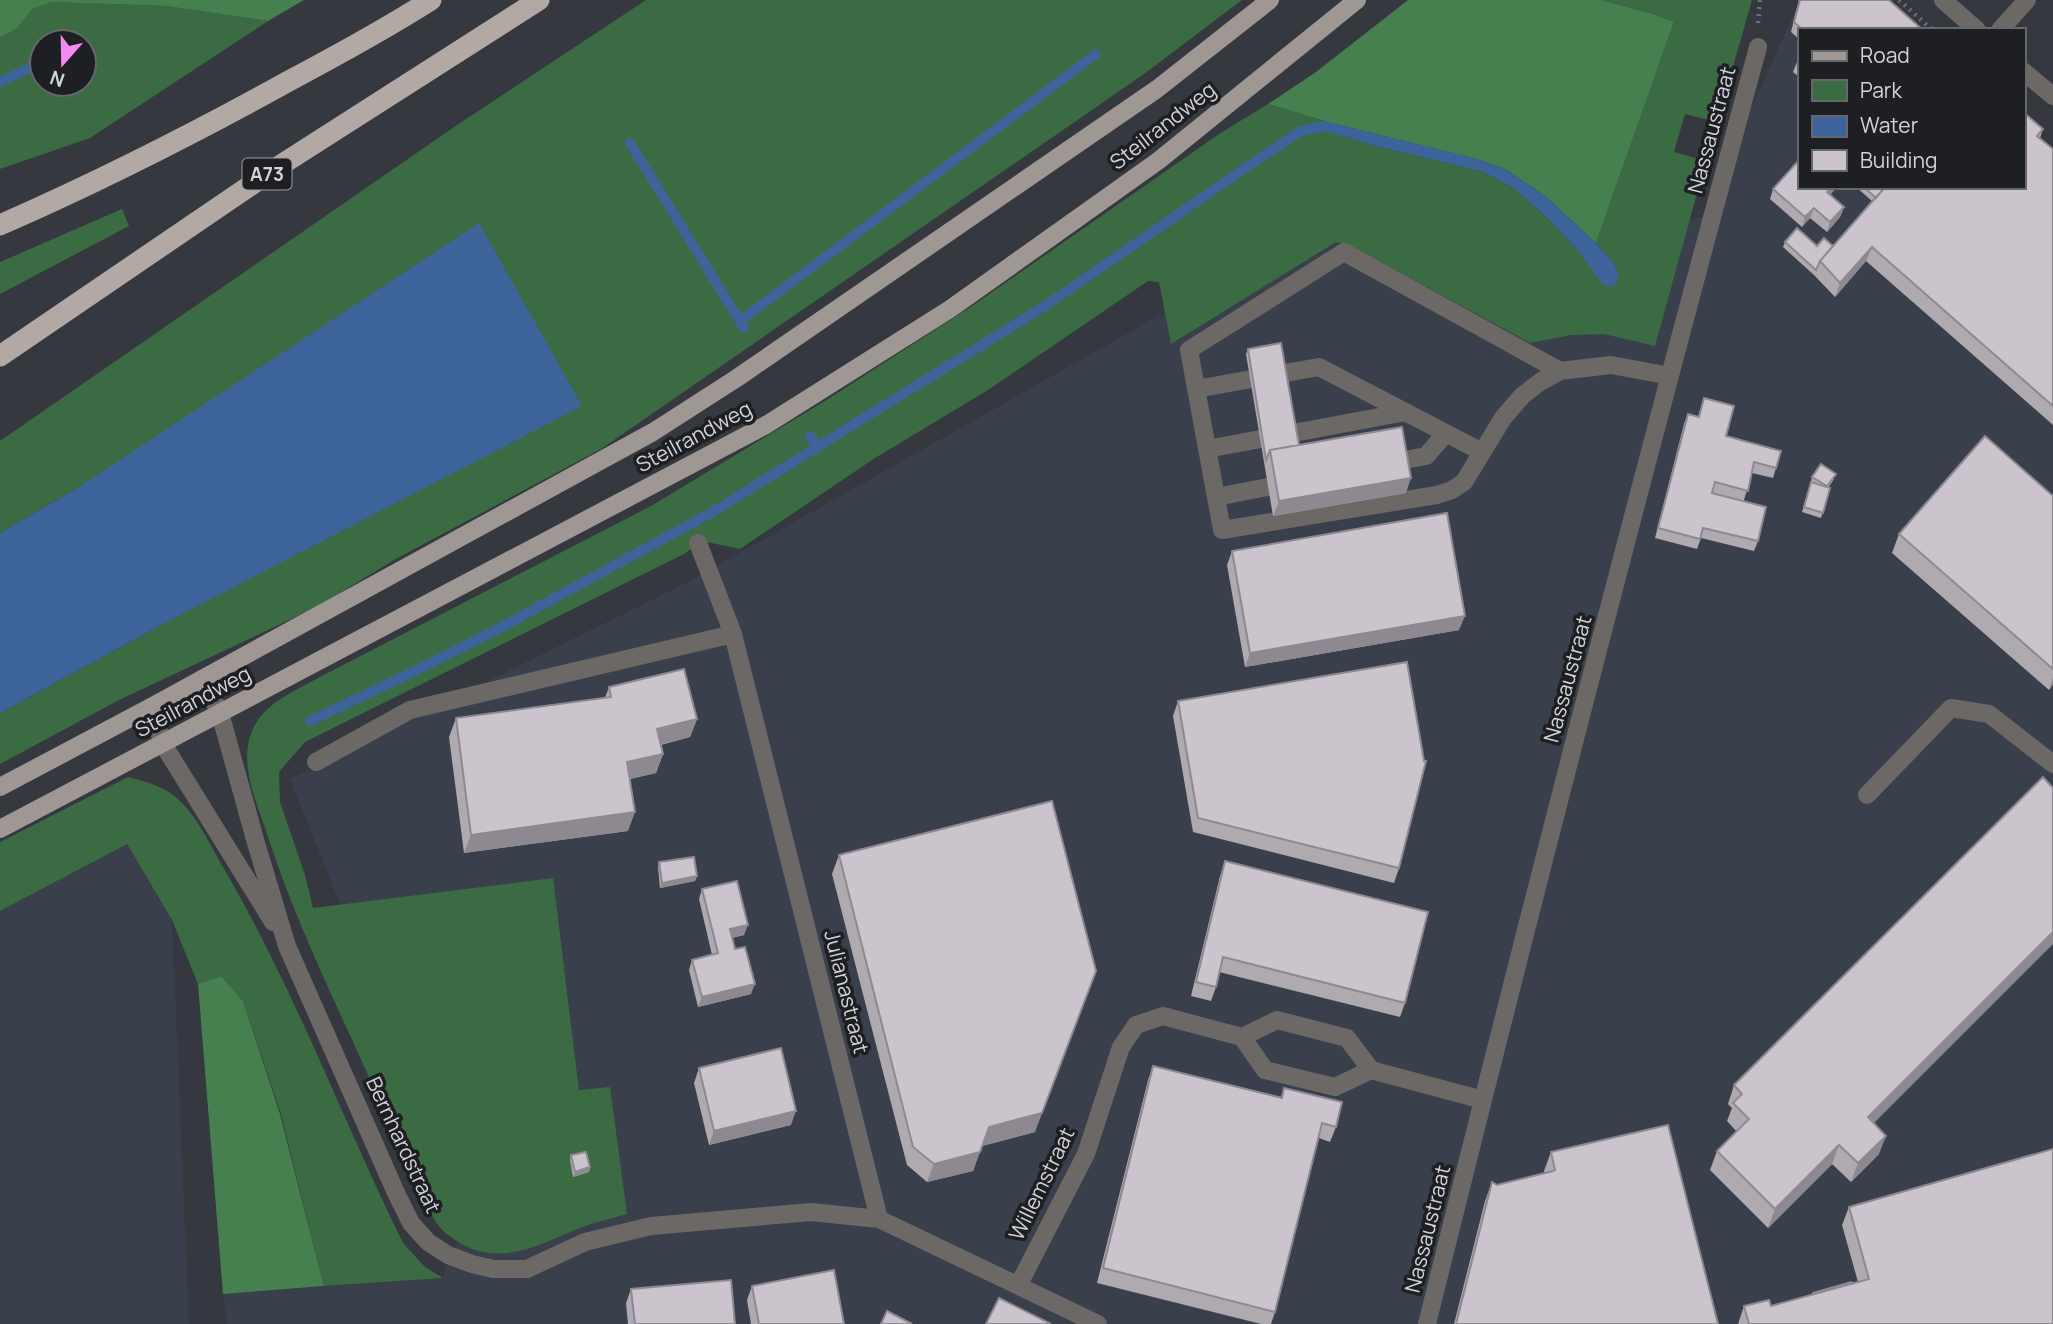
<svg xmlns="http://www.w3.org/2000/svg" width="2053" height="1324" font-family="Manrope,sans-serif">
  <rect width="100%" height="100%" fill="#35383f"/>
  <!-- built -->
  <path fill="#3a3f4c" d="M1800 0 1799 187H2023L2053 156V1324H227L223 1294 442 1278 467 1220 290 779 690 581 1413 172 1616 245 1703 216Z
    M126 844 172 920 189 1324H0V911Z"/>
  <!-- green -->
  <path fill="#3b6b42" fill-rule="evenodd" d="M0 0 166 6 268 21 90 138 0 169V37L16 29ZM42 42H84V84H42Z
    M646 0H1242L1144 74 601 449 394 560 317 607 119 700 0 764V713L161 625 79 487 0 533V441L457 125Z
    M1601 0H1752L1720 112 1709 120 1685 114 1674 152 1699 159 1704 168 1655 346 1604 334 1571 335 1530 343 1353 247 1336 242 1171 344 1159 282 1148 281 988 390 875 458 740 549 702 541 684 554 305 742 279 772 280 802 305 875 313 908 553 878 579 1090 610 1087 627 1214C614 1218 599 1221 585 1226 545 1241 505 1268 462 1244 451 1238 440 1230 434 1219 428 1210 424 1199 420 1190 394 1133 369 1077 343 1020 314 957 286 894 265 828 256 801 242 769 249 740 258 705 290 694 318 678L651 506 828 399 972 306 1219 134 1268 104 1331 123V132L1376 146 1484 172 1516 190 1544 215 1575 247 1619 278 1615 265 1596 243 1674 22 1650 13Z
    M122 209 129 226 0 294V262Z
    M128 777C143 781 160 785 173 795 195 811 210 845 224 869 294 988 342 1119 403 1243L425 1267 443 1278 324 1286 281 1114 243 1001 221 976 198 984 172 920 127 844 0 911V842Z"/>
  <!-- forest -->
  <path fill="#45804e" d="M0 0H304L268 21 166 6 51 2 32 9 16 29 0 37Z
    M1408 0H1601L1650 13 1674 22 1596 243 1545 196 1505 169 1480 160 1331 123 1268 104 1316 72Z
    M221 976 243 1001 280 1114 324 1286 223 1294 198 984Z"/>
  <!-- water -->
  <path fill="#3c649b" d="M1331 123 1449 152 1480 160 1505 169 1545 196 1596 243 1615 265 1619 278 1613 287 1602 284 1575 247 1544 215 1516 190 1484 172 1376 146 1330 132Z
    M479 223 582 406 161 625 0 713V533L79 487Z"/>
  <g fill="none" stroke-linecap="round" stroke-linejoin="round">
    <!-- stream -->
    <path stroke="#3c649b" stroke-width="10" d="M0 82 42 62
      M630 143 744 328
      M740 321 1096 54
      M810 436 818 448
      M310 721 413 672 496 630 716 510 1045 306 1260 158 1301 131 1325 126 1343 131"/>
    <!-- path -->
    <path stroke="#6e7177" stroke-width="4.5" stroke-dasharray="2 5" stroke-linecap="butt" d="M1899 0 1930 28 1936 30
      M1758 23 1760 0"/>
    <!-- minor -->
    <path stroke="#6c6866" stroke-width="18" d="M1943 0 1977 30
      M2000 30 2027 0
      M2023 71 2053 96
      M1560 371 1344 252 1189 350 1222 530 1437 495 1452 490 1464 482 1503 418 1522 396 1540 382 1560 371 1611 365 1670 376
      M1196 389 1319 367 1482 452
      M1207 449 1406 412
      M1400 461 1426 456 1446 433
      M1216 497 1268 487
      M698 543 733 634 879 1219
      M202 679 220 713 256 843 287 946 397 1195 411 1223 428 1242 448 1255 472 1264 493 1269H527L585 1242 651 1226 811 1212 879 1219 1098 1324
      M151 707 163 744 273 922
      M316 762 410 710 733 634
      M1867 795 1951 708 1989 714 2053 764
      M1242 1037 1265 1070 1335 1087 1371 1070
      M1019 1284 1086 1154 1121 1047 1136 1025 1163 1016 1242 1037 1277 1020 1347 1038 1371 1070 1483 1100
      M1427 1324C1533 897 1643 471 1758 47"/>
    <!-- major -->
    <path stroke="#9f9793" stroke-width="18" d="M0 787 151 707 653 432 737 378 1157 89 1270 0
      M0 829 766 425 950 309 1158 161 1357 0"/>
    <!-- highway -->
    <path stroke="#b3a9a4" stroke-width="21" d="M0 225C98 182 193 134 287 82 336 56 384 30 431 0
      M0 356 273 170 539 0"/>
  </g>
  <!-- wall -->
  <path fill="#afa9b0" d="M1799 0H1889L1923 30H1799V39L1791 32Z
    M1799 59V77L1793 72 1797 62Z
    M2023 112 2043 129 2040 138 2053 149V425L1866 261 1835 297 1814 275 1783 247 1785 242 1817 246H1833L1872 201 1856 187H2023Z
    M1773 189 1844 207 1840 217 1827 232 1810 218 1802 227 1770 199Z
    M1248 349 1299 445 1406 493 1273 516 1246 354Z
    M1704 398 1726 436 1776 468 1773 478 1752 473 1744 500 1758 541 1754 551 1701 538 1697 549 1655 538 1684 424 1688 414 1698 417Z
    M1812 477 1834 479 1828 488H1830L1821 518 1802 512 1812 483 1811 482Z
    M2053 496V684L2049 690 1892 553 1899 534Z
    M1232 551 1459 630 1245 667 1227 565Z
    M609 687 697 719 690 737 661 745 663 754 656 773 630 779 628 831 464 853 449 737 456 718 605 698Z
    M1178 701 1399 868 1394 883 1193 832 1173 716Z
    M839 855 1035 1132 982 1146 973 1171 927 1182 907 1165 832 874Z
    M1225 861 1405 1003 1400 1017 1219 972 1216 987 1211 1001 1191 996 1220 876Z
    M659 862 697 876 695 881 660 888 658 867Z
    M702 889 744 935 732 938 735 949 751 994 698 1007 689 970 692 960 712 955 699 899Z
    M1153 1066 1281 1097 1284 1088 1336 1127 1330 1142 1319 1138 1275 1312 1271 1324H1261L1097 1283 1148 1080Z
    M699 1068 791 1125 709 1145 694 1083Z
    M1734 1085 1873 1123 1879 1154 1851 1182 1832 1164 1768 1228 1710 1170 1717 1151 1737 1132 1727 1121 1732 1108 1728 1104Z
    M1551 1152 1718 1324H1454L1485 1201 1492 1182 1497 1185 1545 1173 1544 1171Z
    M571 1155 590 1167 589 1172 573 1177 570 1160Z
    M1849 1207 2053 1324H1738L1744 1306H1771L1812 1295 1813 1293 1858 1282 1842 1225Z
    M752 1286 844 1324H751L747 1300Z
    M631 1289 735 1324H628L626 1303Z"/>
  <!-- shaded-wall -->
  <path fill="#8e8990" d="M1832 187H1837L1824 202 1827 192Z
    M1844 207 1840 217 1827 232 1830 222Z
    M1814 208 1810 218 1802 227 1805 217Z
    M1872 247 1866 261 1835 297 1840 283Z
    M1411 478 1406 493 1273 516 1279 501Z
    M1465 616 1459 630 1245 667 1250 653Z
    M2053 677V684L2049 690Z
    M697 719 690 737 650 747 657 729Z
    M663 754 656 773 621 781 627 762Z
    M635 812 628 831 464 853 471 835Z
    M697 876 695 881 660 888 662 883Z
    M748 925 744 935 727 939 730 929Z
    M2053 932V944L1861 1136 1868 1117Z
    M755 984 751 994 698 1007 702 997Z
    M1089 990 1035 1132 982 1146 973 1171 927 1182 934 1164 989 1127Z
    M796 1111 791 1125 709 1145 714 1131Z
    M1886 1136 1879 1154 1851 1182 1858 1163Z
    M1839 1145 1832 1164 1768 1228 1775 1209Z
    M590 1167 589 1172 573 1177 575 1172Z"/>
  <!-- building -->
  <path fill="#cbc4cd" stroke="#8e8990" stroke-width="2" d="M1800 0H1889L1923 30H1803L1794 22Z
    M2023 112 2043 129 2037 136 2053 149V406L1872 247 1840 283 1820 261 1885 187H2023Z
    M1799 160V187H1832L1827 192 1844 207 1830 222 1814 208 1805 217 1773 189Z
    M1864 187H1885L1876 198Z
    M1797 228 1817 246 1824 238 1833 246 1820 261 1816 270 1785 242Z
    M1281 343 1299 445 1270 450 1266 460 1248 349Z
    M1704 398 1734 406 1726 436 1781 451 1776 468 1754 462 1748 491 1715 482 1712 493 1766 507 1758 541 1703 528 1700 539 1658 528 1688 414 1699 417Z
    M1402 427 1411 478 1279 501 1270 450Z
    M1985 436 2053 496V669L1899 534Z
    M1821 464 1836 474 1827 486 1812 477Z
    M1811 482 1830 488 1823 513 1804 507Z
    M1447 513 1465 616 1250 653 1232 551Z
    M1407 662 1424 761H1426L1399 868 1198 818 1178 701Z
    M684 669 697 719 657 729 663 754 627 762 635 812 471 835 456 718 611 697 609 687Z
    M2043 777 2053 788V932L1868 1117 1886 1136 1858 1163 1839 1145 1775 1209 1717 1151 1749 1119 1733 1103 1742 1094 1734 1085Z
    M1052 801 1096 971 1042 1113 989 1127 980 1152 934 1164 913 1147 839 855Z
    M694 857 697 876 662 883 659 862Z
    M1225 861 1428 912 1405 1003 1223 957 1216 987 1196 982Z
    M737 881 748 925 730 929 735 949 745 947 755 984 702 997 692 960 718 953 702 889Z
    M781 1048 796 1111 714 1131 699 1068Z
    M1153 1066 1282 1098 1284 1088 1342 1102 1336 1127 1322 1123 1275 1312 1103 1268Z
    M1668 1125 1718 1324H1456L1492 1182 1497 1185 1553 1171 1555 1170 1551 1152Z
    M2053 1149V1324H1749L1744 1306 1769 1300 1771 1306 1869 1279 1849 1207Z
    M586 1152 590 1167 575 1172 571 1155Z
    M834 1270 844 1324H759L752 1286Z
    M731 1280 735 1324H635L631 1289Z
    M1851 1282 1852 1283 1813 1294V1293Z
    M999 1298 1051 1324H986Z
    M887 1311 912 1324H881Z"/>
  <g text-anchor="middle" stroke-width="7" stroke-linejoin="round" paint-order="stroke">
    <!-- shield labels -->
    <rect fill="#1e1f22" stroke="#9c9da1" stroke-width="2" x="242.5" y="158.5" width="49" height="31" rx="5"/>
    <g font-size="19" font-weight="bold" fill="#d2d3d8">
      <text x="267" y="181">A73</text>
    </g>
    <!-- street labels -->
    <g font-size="21" fill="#d2d3d8" stroke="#1e1f22">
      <text transform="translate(1163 126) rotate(-38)" y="7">Steilrandweg</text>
      <text transform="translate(1712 130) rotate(-75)" y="7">Nassaustraat</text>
      <text transform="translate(694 437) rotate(-28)" y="7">Steilrandweg</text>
      <text transform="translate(1568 679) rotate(-75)" y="7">Nassaustraat</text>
      <text transform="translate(193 702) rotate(-28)" y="7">Steilrandweg</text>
      <text transform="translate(846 992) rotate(76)" y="7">Julianastraat</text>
      <text transform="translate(403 1145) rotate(65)" y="7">Bernhardstraat</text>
      <text transform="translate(1042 1184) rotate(-64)" y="7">Willemstraat</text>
      <text transform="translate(1428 1229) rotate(-76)" y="7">Nassaustraat</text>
    </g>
  </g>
  <!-- legend -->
  <rect x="1798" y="28" width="228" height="161" fill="#1e1f22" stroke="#66676b" stroke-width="2"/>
  <rect x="1812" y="51" width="35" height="10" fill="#9f9793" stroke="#66676b" stroke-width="2"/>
  <text x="1860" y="63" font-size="21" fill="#d2d3d8">Road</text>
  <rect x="1812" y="80" width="35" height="21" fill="#3b6b42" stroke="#66676b" stroke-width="2"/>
  <text x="1860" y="98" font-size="21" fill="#d2d3d8">Park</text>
  <rect x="1812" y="116" width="35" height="21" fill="#3c649b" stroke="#66676b" stroke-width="2"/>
  <text x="1860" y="133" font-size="21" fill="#d2d3d8">Water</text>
  <rect x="1812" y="150" width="35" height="21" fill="#cbc4cd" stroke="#66676b" stroke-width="2"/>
  <text x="1860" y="168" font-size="21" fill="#d2d3d8">Building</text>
  <!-- north arrow -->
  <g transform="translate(63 63) rotate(200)"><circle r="33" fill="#1e1f22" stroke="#66676b" stroke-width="2"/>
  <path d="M0-5L12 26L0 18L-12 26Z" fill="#f38af1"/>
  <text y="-10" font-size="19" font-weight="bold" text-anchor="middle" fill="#d2d3d8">N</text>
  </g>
</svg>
